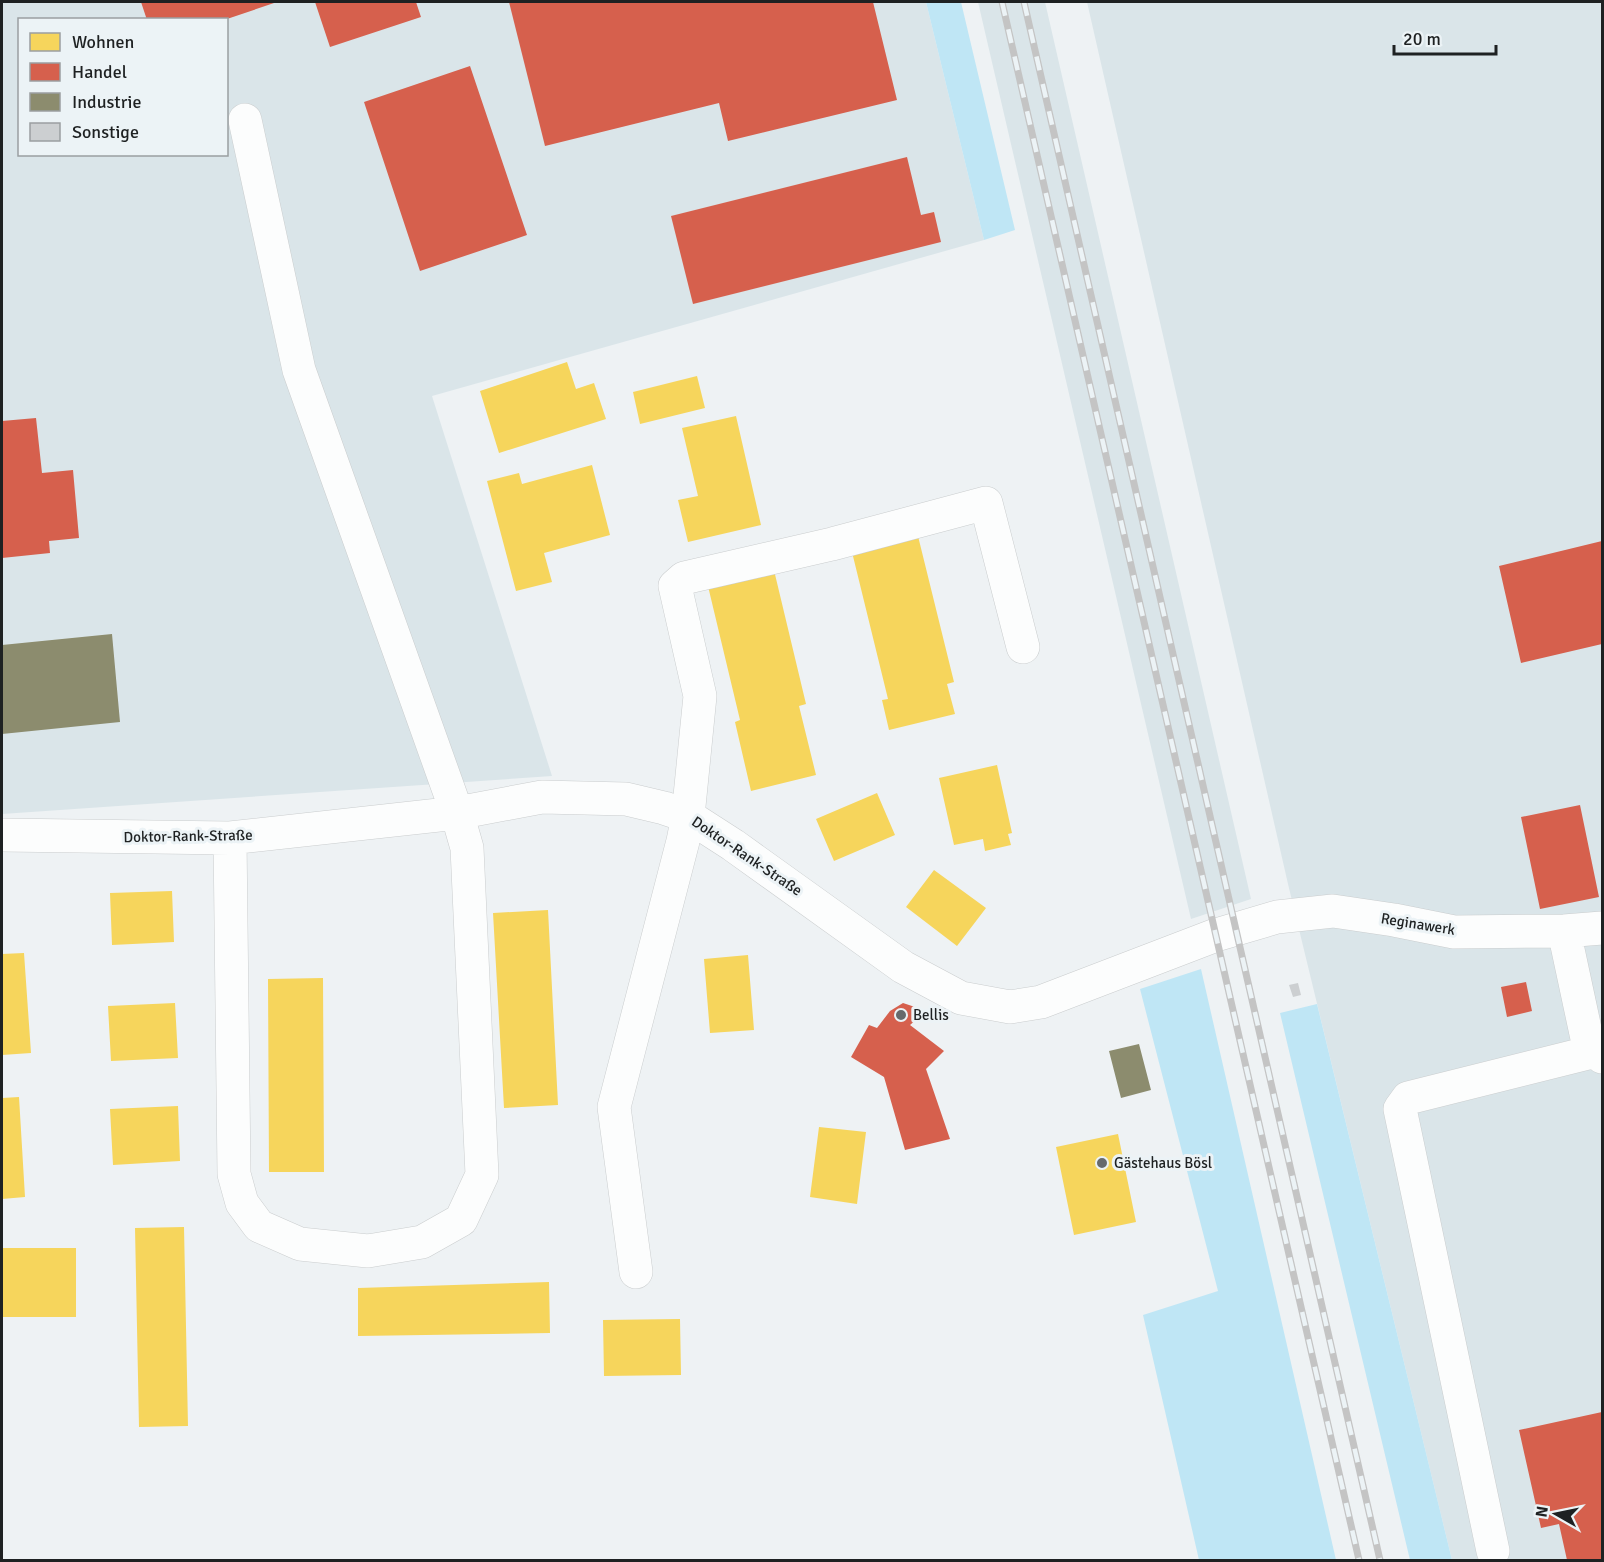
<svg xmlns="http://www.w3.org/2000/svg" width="1604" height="1562" font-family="Signika,sans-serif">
  <rect width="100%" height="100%" fill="#eef2f4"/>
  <!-- built -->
  <path fill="#dae5e9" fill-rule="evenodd" d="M2 2H926L984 240 432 396 552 776 2 814ZM20 20H226V154H20Z
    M978 2H1045L1251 899 1191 919Z
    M1087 2H1602V1560H1452L1288 884Z"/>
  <!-- green -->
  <path fill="#bfe6f5" d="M926 2H961L1015 230 984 240Z
    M1201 969 1336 1560H1199L1143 1315 1218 1291 1140 989Z
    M1317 1004 1452 1560H1410L1280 1013Z"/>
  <!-- homes -->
  <path fill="#f6d55c" d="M567 362 576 389 594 383 606 419 499 453 480 391Z
    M697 376 705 408 640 424 633 392Z
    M736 416 761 525 688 542 678 500 698 496 682 428Z
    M592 465 610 535 544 553 552 582 516 591 487 481 519 473 522 484Z
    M917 532 954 682 947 684 955 714 889 730 882 700 888 699 851 548Z
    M773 566 806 704 799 706 816 775 751 791 735 722 740 720 707 582Z
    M997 765 1012 833 1008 834 1011 845 985 851 983 839 954 845 939 778Z
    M877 793 895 835 834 861 816 819Z
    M934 870 986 908 957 946 906 907Z
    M172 891 174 942 112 945 110 893Z
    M548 910 558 1105 504 1108 493 913Z
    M24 953 31 1053 2 1055V954Z
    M748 955 754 1030 710 1033 704 959Z
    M323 978 324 1172H269L268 979Z
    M175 1003 178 1058 111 1061 108 1006Z
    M19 1097 25 1197 2 1199V1098Z
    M178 1106 180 1161 113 1165 110 1109Z
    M819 1127 866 1132 857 1204 810 1197Z
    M1118 1134 1136 1222 1074 1235 1056 1147Z
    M184 1227 188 1426 139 1427 135 1228Z
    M2 1248H76V1317H2Z
    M549 1282 550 1333 358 1336V1288Z
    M680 1319 681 1375 604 1376 603 1320Z"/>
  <!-- shops -->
  <path fill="#d6604d" d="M141 2H277L224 20H147Z
    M315 2H416L421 17 330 47Z
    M509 2H873L897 100 728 141 719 103 545 146Z
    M470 66 527 235 420 271 364 102Z
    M907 157 921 215 934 212 941 242 693 304 671 216Z
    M36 418 42 473 73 470 79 538 49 541 50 553 2 558V421Z
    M1602 541V644L1521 663 1499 566Z
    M1580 805 1599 897 1540 909 1521 817Z
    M1526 982 1532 1011 1507 1017 1501 987Z
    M903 1003 915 1007 917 1019 910 1025 944 1051 926 1069 950 1139 905 1150 884 1077 851 1057 869 1025 877 1028 890 1011Z
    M1602 1412V1560H1567L1559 1524 1541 1528 1519 1430Z"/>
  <!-- industry -->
  <path fill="#8c8c6e" d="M112 634 120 722 2 734V645Z
    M1139 1044 1151 1090 1121 1098 1109 1051Z"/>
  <!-- building -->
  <path fill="#cccfd1" d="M1298 983 1301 995 1293 997 1289 985Z"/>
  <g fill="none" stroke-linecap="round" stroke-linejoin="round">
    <!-- minor casing -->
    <g stroke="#cacdce" stroke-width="34">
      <path id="minor" d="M2 835 230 838 457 813 542 797 626 799 664 808 688 816 733 845 903 967 961 998 1010 1007 1041 1002 1216 935 1277 917 1333 911 1394 920 1454 932 1564 931 1602 928
        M230 838 234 1174 242 1203 259 1226 300 1244 368 1251 422 1242 461 1220 482 1175 467 848 457 813 299 370 245 120
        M1564 931 1588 1043 1602 1057
        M636 1272 614 1107 683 841 688 816 700 696 675 586 684 578 832 544 986 503 1023 647
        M1493 1551 1400 1109 1408 1098 1596 1051"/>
    </g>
    <!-- minor -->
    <use href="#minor" stroke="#fcfdfd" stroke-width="33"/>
    <!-- rail casing -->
    <g stroke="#c4c4c4" stroke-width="7">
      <path id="rail" d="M1002 2 1359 1560
        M1024 2 1380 1560"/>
    </g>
    <!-- rail -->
    <use href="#rail" stroke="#ecf3f6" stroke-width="4.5" stroke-dasharray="14" stroke-linecap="butt"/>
  </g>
  <!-- markers -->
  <g fill="#676a6c" stroke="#ecf3f6" stroke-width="2">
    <circle cx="901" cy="1015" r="6"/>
    <circle cx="1102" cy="1163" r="6"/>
  </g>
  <g text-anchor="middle" stroke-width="6" stroke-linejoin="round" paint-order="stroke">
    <!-- street labels -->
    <g font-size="15" fill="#1e2122" stroke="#ecf3f6">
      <text transform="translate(188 836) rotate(-1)" y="5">Doktor-Rank-Straße</text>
      <text transform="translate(747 856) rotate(34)" y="5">Doktor-Rank-Straße</text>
      <text transform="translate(1418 924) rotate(9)" y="5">Reginawerk</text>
    </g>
    <!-- poi labels -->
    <g font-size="15" fill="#1e2122" stroke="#ecf3f6" text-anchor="start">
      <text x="913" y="1020">Bellis</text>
      <text x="1114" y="1168">Gästehaus Bösl</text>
    </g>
  </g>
  <!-- border -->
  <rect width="1604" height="1562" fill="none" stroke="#1e2122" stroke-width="6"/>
  <!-- legend -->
  <rect x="18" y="18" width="210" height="138" fill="#ecf3f6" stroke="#9a9fa1" stroke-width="1.5"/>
  <rect x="30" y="33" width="30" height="18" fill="#f6d55c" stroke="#9a9fa1" stroke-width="1.5"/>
  <text x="72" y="48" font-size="18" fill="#1e2122">Wohnen</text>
  <rect x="30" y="63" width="30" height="18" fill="#d6604d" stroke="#9a9fa1" stroke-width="1.5"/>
  <text x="72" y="78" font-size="18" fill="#1e2122">Handel</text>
  <rect x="30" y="93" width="30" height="18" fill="#8c8c6e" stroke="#9a9fa1" stroke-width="1.5"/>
  <text x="72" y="108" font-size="18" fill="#1e2122">Industrie</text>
  <rect x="30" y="123" width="30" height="18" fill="#cccfd1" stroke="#9a9fa1" stroke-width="1.5"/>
  <text x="72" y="138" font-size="18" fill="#1e2122">Sonstige</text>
  <!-- north arrow -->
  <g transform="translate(1556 1514) rotate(279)" stroke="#ecf3f6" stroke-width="4.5" paint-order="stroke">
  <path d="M0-4.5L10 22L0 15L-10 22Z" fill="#1e2122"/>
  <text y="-9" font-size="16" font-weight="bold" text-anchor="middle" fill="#1e2122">N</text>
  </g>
  <!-- scale -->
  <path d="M1394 45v9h102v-9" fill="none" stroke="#1e2122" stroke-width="3"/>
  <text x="1403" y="45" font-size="18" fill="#1e2122" stroke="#ecf3f6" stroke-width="4.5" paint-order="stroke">20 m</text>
</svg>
